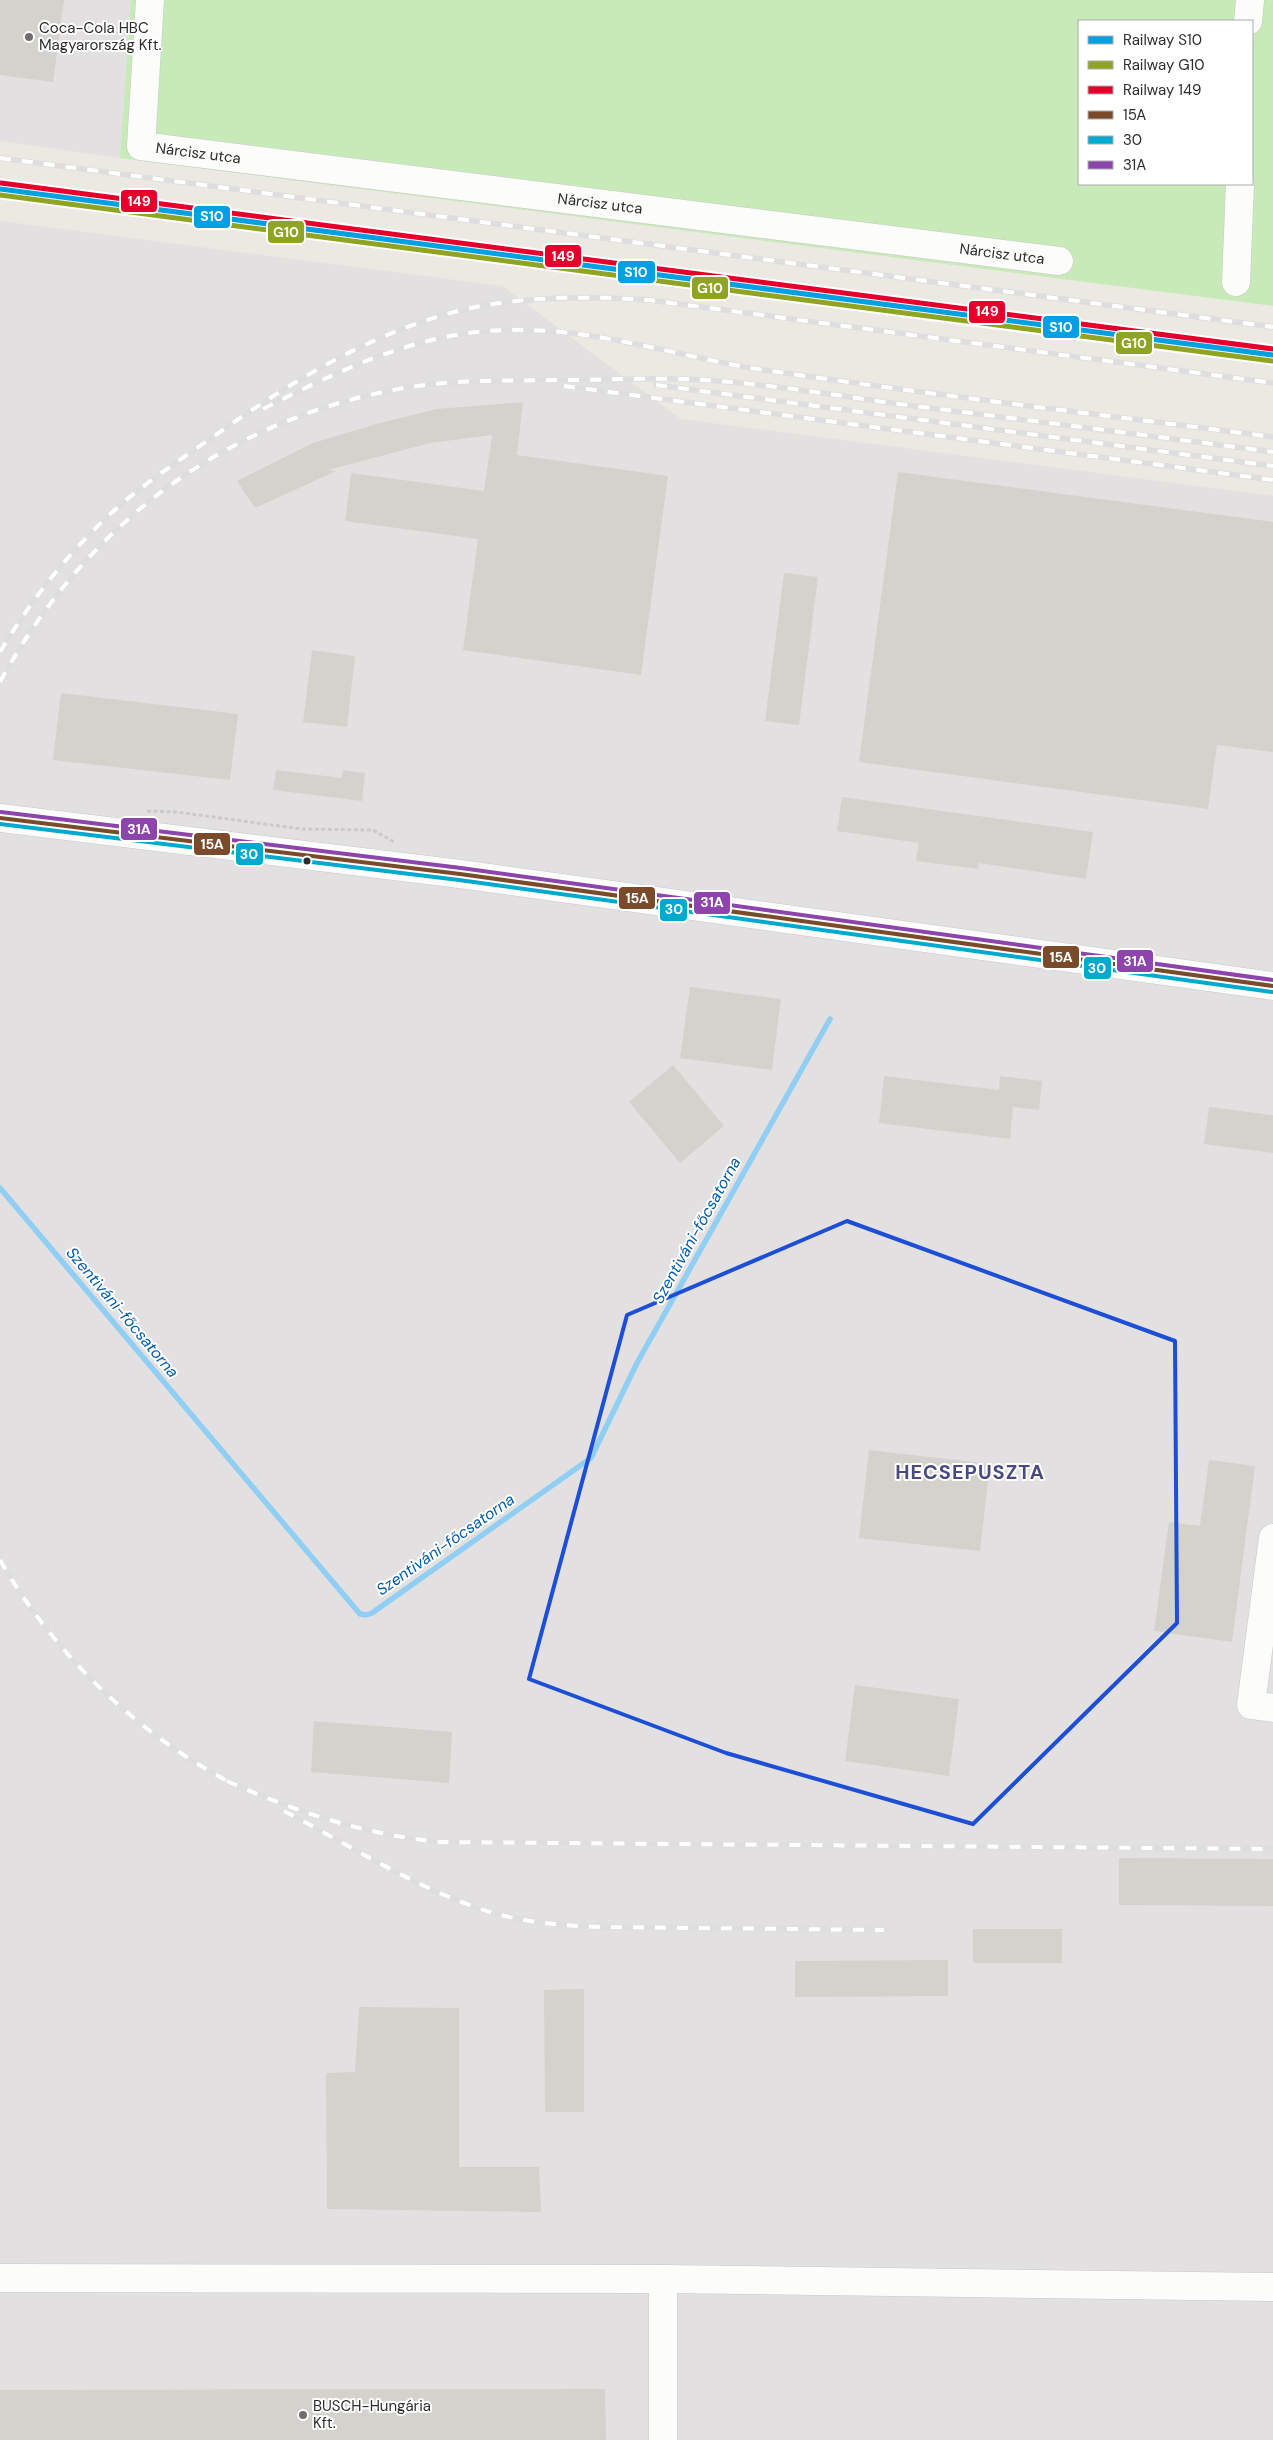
<svg xmlns="http://www.w3.org/2000/svg" width="1273" height="2440" font-family="'DM Sans',sans-serif">
  <rect width="100%" height="100%" fill="#ebe9e2"/>
  <!-- industrial -->
  <path fill="#e3e0e1" d="M0 0H131L120 158 0 141Z
    M0 221 502 286 681 419 1273 496V2440H0Z"/>
  <!-- green -->
  <path fill="#c7eab8" fill-rule="evenodd" d="M131 0H1273V306L120 158ZM1079 21H1252V184H1079Z"/>
  <g fill="none" stroke-linecap="round" stroke-linejoin="round">
    <!-- stream -->
    <path stroke="#90cef3" stroke-width="5.5" d="M0 1188 360 1614 366 1615 372 1613 591 1458 637 1363 830 1019"/>
  </g>
  <!-- building -->
  <path fill="#d4d2cd" d="M0 0H64L53 82 0 75Z
    M523 402 517 455 668 476 641 675 463 650 478 539 345 521 351 473 484 491 492 435 430 443 328 470 336 471 255 508 237 481 313 443 380 423 437 409Z
    M898 472 1273 522V752L1217 745 1208 809 859 762Z
    M784 573 818 577 799 725 765 721Z
    M312 650 355 656 347 727 303 722Z
    M61 693 238 714 230 780 53 760Z
    M276 770 342 778 343 770 365 773 362 801 273 790Z
    M842 797 1093 832 1086 879 979 863 978 869 916 861 919 843 837 831Z
    M690 987 781 999 772 1070 680 1058Z
    M673 1065 724 1126 680 1163 629 1102Z
    M884 1076 999 1090 1000 1076 1042 1081 1039 1110 1013 1107 1010 1139 879 1123Z
    M1209 1107 1273 1115V1153L1204 1144Z
    M869 1450 990 1464 980 1551 859 1538Z
    M1209 1460 1255 1466 1232 1642 1154 1631 1169 1522 1200 1526Z
    M855 1685 959 1699 949 1776 845 1761Z
    M314 1721 452 1732 449 1783 311 1772Z
    M1119 1858 1273 1859V1906L1119 1905Z
    M973 1929H1062V1963H973Z
    M948 1960V1996L795 1997V1961Z
    M584 1989V2112H545L544 1990Z
    M359 2007 459 2008V2167H539L541 2212 327 2209 326 2073 355 2072Z
    M605 2389 606 2440H0V2390Z"/>
  <g fill="none" stroke-linecap="round" stroke-linejoin="round">
    <!-- minor casing -->
    <g stroke="#c8c8c7" stroke-width="29">
      <g id="minor">
        <path id="s1" d="M150 0 141 146 1059 261"/>
        <path d="M1248 21 1250 0"/>
        <path d="M1236 282 1240 184"/>
        <path d="M0 818 460 874 1273 986"/>
        <path d="M1273 1538 1251 1705 1273 1708"/>
        <path d="M0 2278 663 2279 1273 2287"/>
        <path d="M663 2279V2440"/>
      </g>
    </g>
    <!-- path -->
    <path stroke="#cacac9" stroke-width="3" stroke-dasharray="4 2.5" stroke-linecap="butt" d="M147 811 176 812 302 829 373 830 396 843"/>
    <!-- minor -->
    <use href="#minor" stroke="#fcfcfb" stroke-width="28"/>
    <!-- rail casing -->
    <g stroke="#dedee0" stroke-width="5.5">
      <path id="rail" d="M0 158 1273 327
        M656 385 1273 466
        M564 386 1273 480
        M263 409C330 375 402 340 477 332 580 321 665 355 764 370 933 395 1103 415 1273 437
        M0 652C34 595 76 543 126 500 158 474 193 451 227 427 302 375 381 328 471 308 529 296 590 296 649 300L1273 383
        M0 682C86 524 226 419 404 388 456 379 511 381 564 380 611 380 657 377 704 380 767 384 829 394 891 403 1019 419 1146 435 1273 452
        M0 1560C54 1654 137 1734 233 1784
        M227 1781C296 1812 366 1835 441 1842L1273 1849
        M284 1811C349 1845 421 1891 490 1912 527 1923 566 1926 604 1927L884 1930"/>
    </g>
    <!-- rail -->
    <use href="#rail" stroke="#fff" stroke-width="4" stroke-dasharray="11" stroke-linecap="butt"/>
    <!-- bus-1 casing -->
    <g stroke="#fff" stroke-width="8">
      <path id="bus-1" d="M0 818 460 874 1273 986"/>
    </g>
    <!-- bus-2 casing -->
    <g stroke="#fff" stroke-width="8">
      <path id="bus-2" d="M0 824 459 880 1272 992"/>
    </g>
    <!-- bus-3 casing -->
    <g stroke="#fff" stroke-width="8">
      <path id="bus-3" d="M1 812 461 868 1273 980"/>
    </g>
    <!-- bus-1 -->
    <use href="#bus-1" stroke="#7a4b2a" stroke-width="4"/>
    <!-- bus-2 -->
    <use href="#bus-2" stroke="#00a9ce" stroke-width="4"/>
    <!-- bus-3 -->
    <use href="#bus-3" stroke="#8e44ad" stroke-width="4"/>
    <!-- rail-1 casing -->
    <g stroke="#fff" stroke-width="9">
      <path id="rail-1" d="M0 189 1273 355"/>
    </g>
    <!-- rail-2 casing -->
    <g stroke="#fff" stroke-width="9">
      <path id="rail-2" d="M0 195 1272 361"/>
    </g>
    <!-- rail-3 casing -->
    <g stroke="#fff" stroke-width="9">
      <path id="rail-3" d="M1 183 1273 349"/>
    </g>
    <!-- rail-1 -->
    <use href="#rail-1" stroke="#00a0e3" stroke-width="5"/>
    <!-- rail-2 -->
    <use href="#rail-2" stroke="#8fa422" stroke-width="5"/>
    <!-- rail-3 -->
    <use href="#rail-3" stroke="#e4002b" stroke-width="5"/>
  </g>
  <!-- marked area -->
  <path fill="none" stroke="#1d4ed8" stroke-width="4" stroke-linejoin="round" d="M847 1221 1175 1341 1177 1623 973 1824 726 1753 529 1679 627 1315Z"/>
  <!-- markers -->
  <g fill="#706f6c" stroke="#fff" stroke-width="2">
    <circle cx="29" cy="37" r="5"/>
    <circle cx="303" cy="2415" r="5"/>
  </g>
  <circle fill="#2d2d2d" stroke="#fff" stroke-width="2" cx="307" cy="861" r="4.5"/>
  <g text-anchor="middle" stroke-width="4" stroke-linejoin="round" paint-order="stroke">
    <!-- poi labels -->
    <g font-size="15" fill="#2d2d2d" stroke="#fff" text-anchor="start">
      <text x="39" y="33">Coca-Cola HBC<tspan x="39" dy="17">Magyarország Kft.</tspan></text>
      <text x="313" y="2411">BUSCH-Hungária<tspan x="313" dy="17">Kft.</tspan></text>
    </g>
    <!-- street labels -->
    <g font-size="15" fill="#2d2d2d" stroke="#fff">
      <text dy="5" stroke="none"><textPath href="#s1" startOffset="204">Nárcisz utca</textPath></text>
      <text dy="5" stroke="none"><textPath href="#s1" startOffset="609">Nárcisz utca</textPath></text>
      <text dy="5" stroke="none"><textPath href="#s1" startOffset="1014">Nárcisz utca</textPath></text>
    </g>
    <!-- water labels -->
    <g font-size="16" font-style="italic" fill="#015dad" stroke="#fff">
      <text transform="translate(696 1230) rotate(-61)" y="6">Szentiváni-főcsatorna</text>
      <text transform="translate(123 1312) rotate(50)" y="6">Szentiváni-főcsatorna</text>
      <text transform="translate(445 1544) rotate(-35)" y="6">Szentiváni-főcsatorna</text>
    </g>
    <!-- district labels -->
    <g font-size="20" font-weight="bold" letter-spacing="1" fill="#484b83" stroke="#fff">
      <text x="970" y="1479">HECSEPUSZTA</text>
    </g>
  </g>
  <g stroke="#fff" stroke-width="2">
    <rect x="120" y="189" width="38" height="24" rx="5" fill="#e4002b"/>
    <rect x="193" y="205" width="38" height="24" rx="5" fill="#00a0e3"/>
    <rect x="267" y="220" width="38" height="24" rx="5" fill="#8fa422"/>
    <rect x="544" y="244" width="38" height="24" rx="5" fill="#e4002b"/>
    <rect x="617" y="260" width="39" height="24" rx="5" fill="#00a0e3"/>
    <rect x="691" y="276" width="38" height="24" rx="5" fill="#8fa422"/>
    <rect x="968" y="300" width="38" height="24" rx="5" fill="#e4002b"/>
    <rect x="1042" y="315" width="38" height="24" rx="5" fill="#00a0e3"/>
    <rect x="1115" y="331" width="38" height="24" rx="5" fill="#8fa422"/>
    <rect x="120" y="817" width="38" height="24" rx="5" fill="#8e44ad"/>
    <rect x="193" y="832" width="38" height="24" rx="5" fill="#7a4b2a"/>
    <rect x="235" y="842" width="29" height="24" rx="5" fill="#00a9ce"/>
    <rect x="618" y="886" width="38" height="24" rx="5" fill="#7a4b2a"/>
    <rect x="693" y="891" width="38" height="24" rx="5" fill="#8e44ad"/>
    <rect x="659" y="898" width="29" height="24" rx="5" fill="#00a9ce"/>
    <rect x="1042" y="945" width="38" height="24" rx="5" fill="#7a4b2a"/>
    <rect x="1116" y="949" width="38" height="24" rx="5" fill="#8e44ad"/>
    <rect x="1083" y="956" width="29" height="24" rx="5" fill="#00a9ce"/>
  </g>
  <g font-size="14" text-anchor="middle" font-weight="bold" fill="#fff">
    <text x="139" y="206">149</text>
    <text x="212" y="221">S10</text>
    <text x="286" y="237">G10</text>
    <text x="563" y="261">149</text>
    <text x="636" y="277">S10</text>
    <text x="710" y="293">G10</text>
    <text x="987" y="316">149</text>
    <text x="1061" y="332">S10</text>
    <text x="1134" y="348">G10</text>
    <text x="139" y="834">31A</text>
    <text x="212" y="849">15A</text>
    <text x="249" y="859">30</text>
    <text x="637" y="903">15A</text>
    <text x="712" y="907">31A</text>
    <text x="674" y="914">30</text>
    <text x="1061" y="962">15A</text>
    <text x="1135" y="966">31A</text>
    <text x="1097" y="973">30</text>
  </g>
  <!-- legend -->
  <rect x="1078" y="20" width="175" height="165" fill="#ffffff" stroke="#ababab"/>
  <rect x="1088" y="36" width="25" height="8" fill="#00a0e3" stroke="#ababab"/>
  <text x="1123" y="45" font-size="15" fill="#2d2d2d">Railway S10</text>
  <rect x="1088" y="61" width="25" height="8" fill="#8fa422" stroke="#ababab"/>
  <text x="1123" y="70" font-size="15" fill="#2d2d2d">Railway G10</text>
  <rect x="1088" y="86" width="25" height="8" fill="#e4002b" stroke="#ababab"/>
  <text x="1123" y="95" font-size="15" fill="#2d2d2d">Railway 149</text>
  <rect x="1088" y="111" width="25" height="8" fill="#7a4b2a" stroke="#ababab"/>
  <text x="1123" y="120" font-size="15" fill="#2d2d2d">15A</text>
  <rect x="1088" y="136" width="25" height="8" fill="#00a9ce" stroke="#ababab"/>
  <text x="1123" y="145" font-size="15" fill="#2d2d2d">30</text>
  <rect x="1088" y="161" width="25" height="8" fill="#8e44ad" stroke="#ababab"/>
  <text x="1123" y="170" font-size="15" fill="#2d2d2d">31A</text>
</svg>
